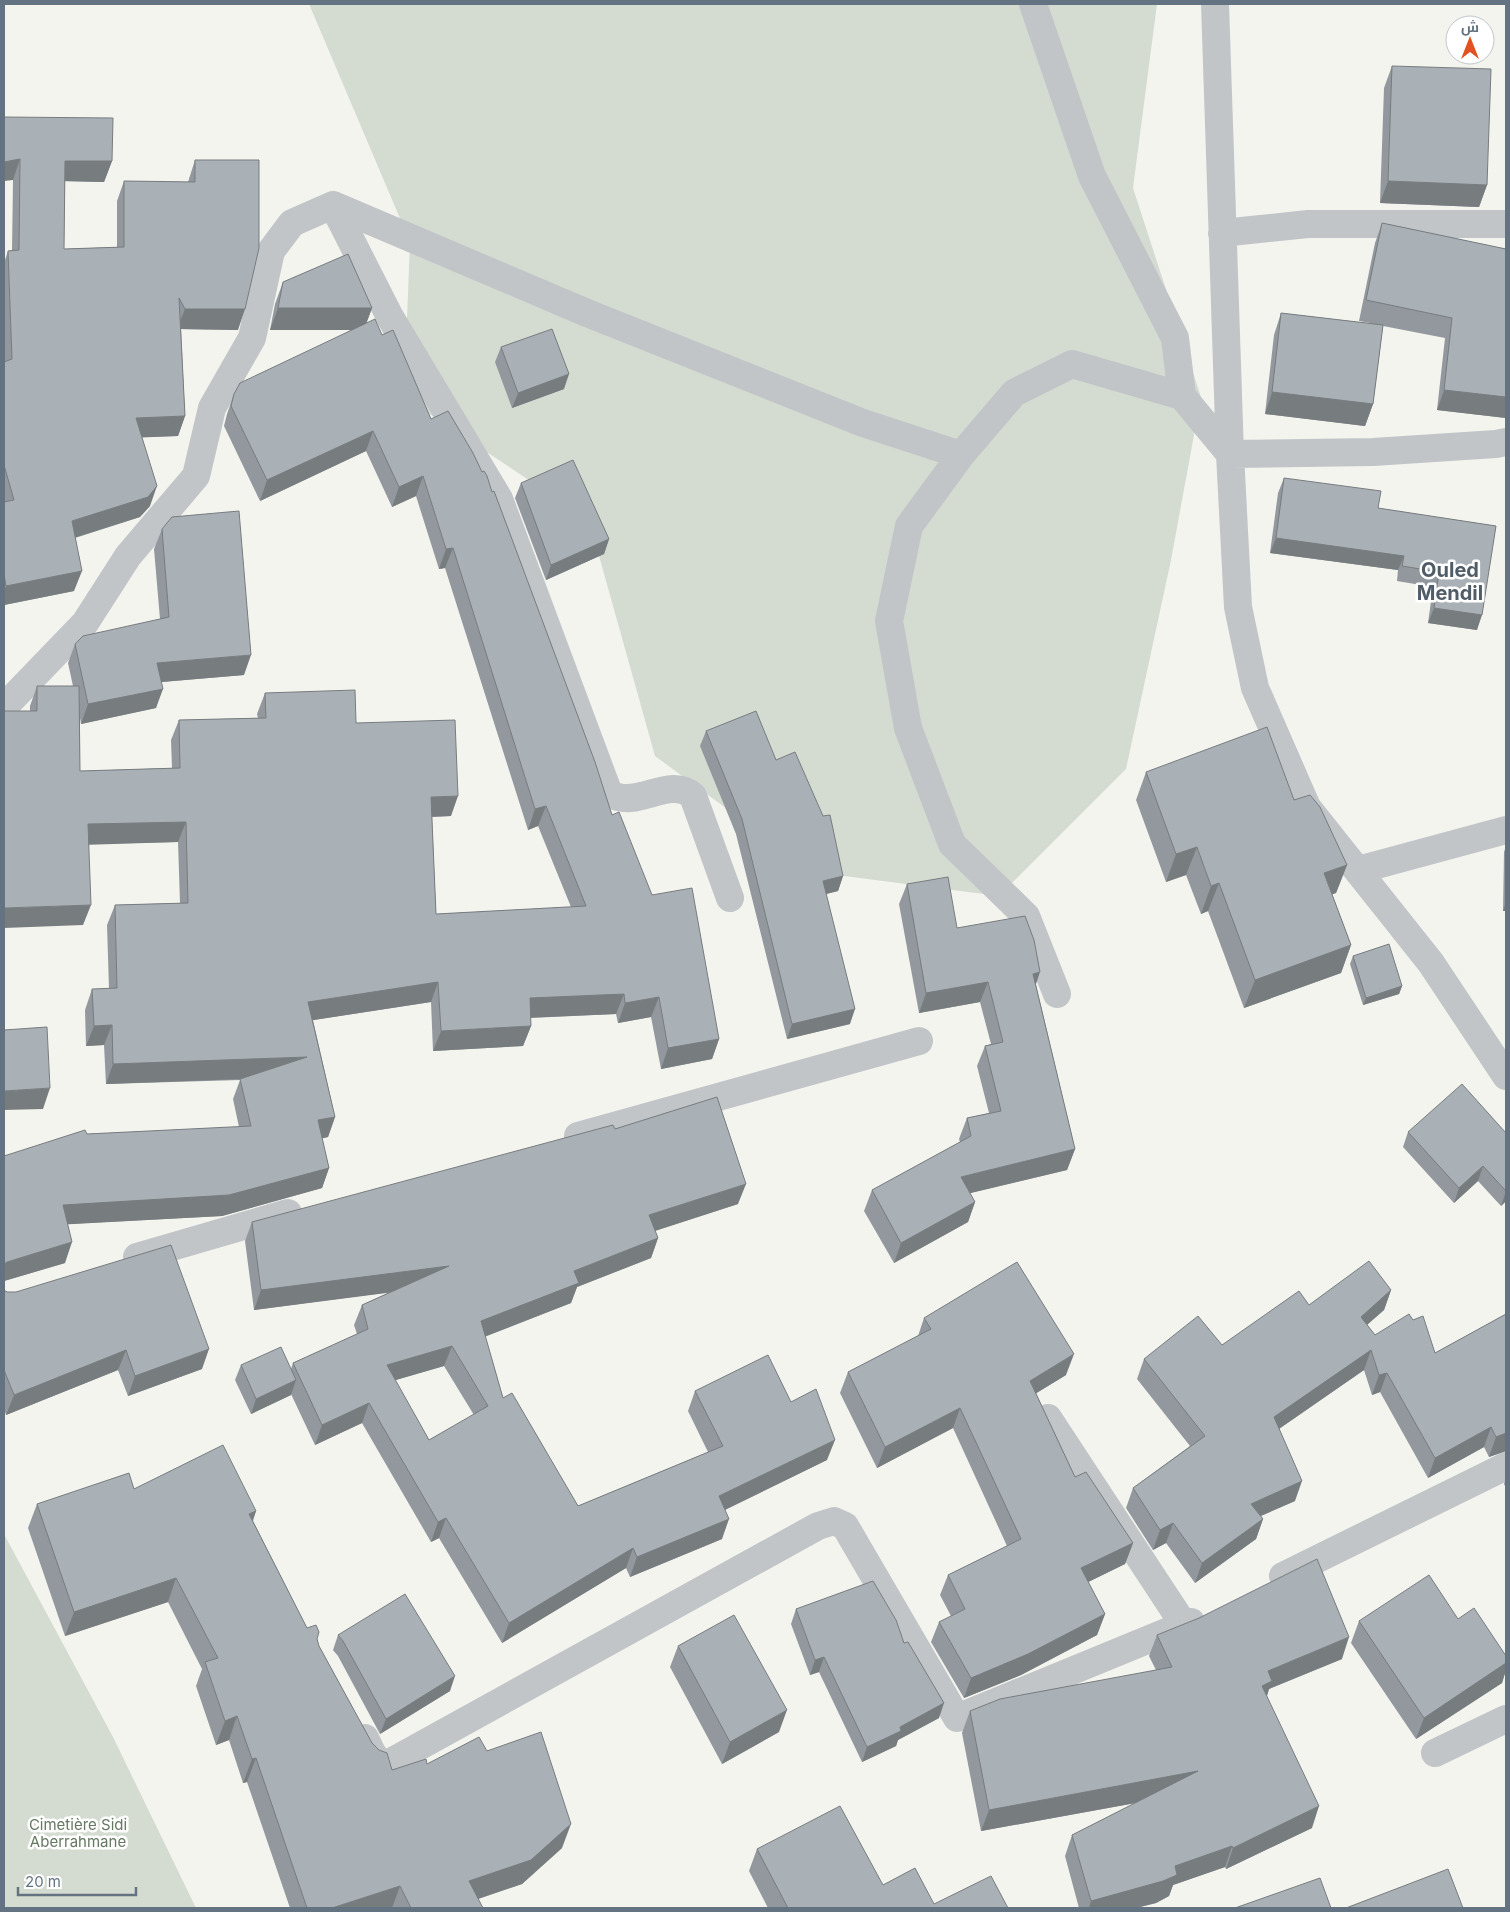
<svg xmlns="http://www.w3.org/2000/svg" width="1510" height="1912" font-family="Inter,Cairo,sans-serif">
  <rect width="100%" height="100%" fill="#f4f4ef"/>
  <!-- green -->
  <path fill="#d4dbd1" d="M309 4H1157L1133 188 1201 397 1171 560 1126 769 999 896 813 872 655 756 589 520 404 397 410 242Z
    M4 1534 113 1737 196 1908H4Z"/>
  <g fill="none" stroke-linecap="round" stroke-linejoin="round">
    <!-- minor -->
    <path stroke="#c1c5c8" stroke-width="28" d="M1033 4 1092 176 1175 338 1182 396
      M1215 4 1230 454 1238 607 1255 688 1307 807 1431 963 1506 1076
      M333 205 390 317 499 499 608 791C611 793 615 797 618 797 643 804 671 777 693 796L730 898
      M1222 233 1308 224H1506
      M4 707 85 623 128 556 196 476 212 408 252 338 271 251 292 223 333 205 587 313 863 423 961 455
      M1358 870 1506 830
      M1057 994 1026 916 952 844 908 728 889 621 909 526 961 455 1014 393 1072 364 1182 396 1230 454 1373 452 1496 444 1506 442
      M578 1136 919 1041
      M137 1257 288 1213
      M1048 1418 1184 1625
      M1283 1576 1506 1466
      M365 1738C372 1752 374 1764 391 1762L818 1526 834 1521 845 1526 957 1718 1191 1622
      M1435 1753 1506 1719"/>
  </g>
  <!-- wall -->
  <path fill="#92989d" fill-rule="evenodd" d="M1392 66 1487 185 1479 207 1380 203 1384 88Z
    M4 117 112 161 104 182 65 181 64 249 117 247V201L124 181 188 182 195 160 238 330 181 329 185 416 178 436 142 437 150 506 140 517 75 538 74 591 4 605V263L8 251 12 250 13 180Z
    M1382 223 1506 249V418L1437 410 1445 338 1383 326 1373 404 1365 426 1265 414 1274 335 1281 313 1376 324 1359 321 1375 243Z
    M283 282 372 308 366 323 382 335 431 419 492 492 612 815 652 895 719 1039 712 1059 661 1069 651 1017 618 1023 616 1014 530 1018 531 1026 523 1046 433 1051 431 1002 313 1020 335 1117 328 1137 322 1138 329 1168 322 1188 222 1216 67 1224 65 1263 4 1281 87 1134 239 1127 233 1099 240 1080 106 1084 104 1045 86 1046 85 1010 92 989H109L107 925 115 905 180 903 178 842 89 844 83 925 30 711V706L37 686H73L68 663 75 644 160 619 154 549 162 529 244 675 161 682 156 708 81 724 80 718V771L172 768 171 740 179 720 258 718 257 714 265 693 356 723 451 816 432 817 436 914 571 907 538 826 528 830 445 568 439 569 416 496 392 507 366 451 260 501 224 426 227 414 234 394 351 330H270L275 304Z
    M501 347 564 389 512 408 495 362Z
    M1284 478 1378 508 1496 526 1477 630 1428 623 1433 587 1397 581 1398 570 1270 553 1278 493Z
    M521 483 609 539 604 554 546 580 515 498Z
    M706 731 776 760 843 876 838 891 826 894 850 1024 787 1039 736 834 700 746Z
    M1146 772 1294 800 1347 865 1336 893 1332 894 1351 945 1341 973 1244 1008 1208 911 1201 914 1186 875 1166 882 1136 800Z
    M1506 846V911H1503L1504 852Z
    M907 884 957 928 1036 985 1075 1149 1067 1170 970 1193 975 1202 968 1222 894 1263 864 1211 872 1190 960 1142 959 1139 967 1118 989 1113 977 1066 985 1046 991 1044 980 1002 919 1013 899 904Z
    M1353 956 1402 986 1399 994 1363 1005 1350 964Z
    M615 1129 738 1204 655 1231 658 1238 651 1258 577 1287 571 1303 485 1336 503 1398 578 1506 708 1452 688 1411 695 1391 791 1402 827 1460 725 1510 722 1539 630 1577 626 1568 502 1643 439 1538 431 1542 362 1423 315 1445 291 1394V1395L251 1414 235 1380 241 1365 291 1369 293 1363 357 1334 354 1325 362 1305 390 1292 254 1310 245 1241 252 1222ZM444 1366 474 1415 429 1440 395 1380Z
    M1408 1132 1506 1133V1201L1501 1206 1478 1181 1454 1203 1403 1147Z
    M4 1290 7 1292 202 1369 128 1396 118 1370 6 1415 4 1409Z
    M1391 1290 1384 1310 1367 1325 1375 1335 1435 1353 1506 1314V1451L1489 1457 1484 1447 1428 1478 1380 1392 1372 1395 1364 1370 1279 1429 1295 1501 1261 1516 1263 1519 1256 1539 1195 1583 1166 1543 1153 1550 1126 1508 1133 1488 1190 1446 1137 1379 1144 1359 1222 1345 1309 1305Z
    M924 1318 1066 1375 1036 1393 1075 1477 1133 1543 1125 1564 1088 1582 1105 1614 1097 1635 1021 1675 964 1698 931 1642 939 1622 951 1616 940 1595 948 1575 1007 1546 953 1428 877 1468 840 1393 848 1372 918 1336Z
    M1506 1478V1488L1504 1484Z
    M134 1489 256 1511 253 1521 307 1628 317 1639 319 1646 372 1743 392 1770 427 1764 487 1751 562 1848 522 1884 478 1899 483 1908H290L247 1782 243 1783 229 1740 216 1745 196 1686 202 1669 168 1602 65 1636 28 1528 37 1504Z
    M796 1609 904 1643 939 1718 898 1740 896 1746 862 1762 819 1672 810 1675 791 1624Z
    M1458 1619 1506 1656V1670L1502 1683 1416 1739 1351 1643 1359 1621Z
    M338 1635 450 1691 380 1734 338 1656 333 1650Z
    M1157 1635 1342 1659 1269 1689 1267 1696 1312 1828 1226 1869 1225 1867 1173 1885 1169 1896 1156 1903 1136 1908H1079L1065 1856 1072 1835 1136 1803 981 1831 962 1733 970 1711 1156 1670 1149 1656Z
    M678 1646 779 1732 722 1764 670 1667Z
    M757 1849 883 1885 934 1904 1008 1908H768L749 1871Z"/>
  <!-- shaded-wall -->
  <path fill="#777c7f" d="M20 159 13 180 4 181V162Z
    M65 161H112L104 182 58 181Z
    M1388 181 1487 185 1479 207 1380 203Z
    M278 308H372L364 330H270Z
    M185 309H245L238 330 177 329Z
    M569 374 564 389 512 408 518 393Z
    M1444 390 1506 397V418L1437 410Z
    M1272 392 1373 404 1365 426 1265 414Z
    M185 416 178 436 129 438 136 418Z
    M373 431 366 451 260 501 267 480Z
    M423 476 416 496 392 507 399 487Z
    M157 486 150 506 140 517 64 541 72 521Z
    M1276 538 1404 556 1398 570 1270 553Z
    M609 539 604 554 546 580 551 565Z
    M453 548 445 568 439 569 446 549Z
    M82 571 74 591 4 605V592L6 586Z
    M1434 608 1482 615 1477 630 1428 623Z
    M251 655 244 675 150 683 157 663Z
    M163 689 156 708 81 724 88 704Z
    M458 796 451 816 424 817 431 797Z
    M546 806 538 826 528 830 535 809Z
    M186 822 178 842 81 845 88 824Z
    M1197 847 1186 875 1166 882 1176 854Z
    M1347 865 1336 893 1314 901 1324 873Z
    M843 876 838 891 818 896 823 881Z
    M1219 883 1208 911 1201 914 1211 886Z
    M1506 902V911H1503Z
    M91 905 83 925 4 928V908Z
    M1351 945 1341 973 1244 1008 1255 980Z
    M1040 972 1033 993V974Z
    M438 982 431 1002 301 1022 308 1002Z
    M988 982 980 1002 919 1013 926 993Z
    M1402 986 1399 994 1363 1005 1366 998Z
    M624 994 616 1014 522 1018 530 998Z
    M659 997 651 1017 618 1023 625 1003Z
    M855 1009 850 1024 787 1039 792 1024Z
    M112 1025 104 1045 86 1046 94 1026Z
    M531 1026 523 1046 433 1051 441 1031Z
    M719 1039 712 1059 661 1069 668 1048Z
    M307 1057 300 1077 106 1084 113 1064Z
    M50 1088 43 1109 4 1110V1091Z
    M335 1117 328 1137 311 1141 318 1120Z
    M1075 1149 1067 1170 954 1197 961 1177Z
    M1483 1166 1478 1181 1454 1203 1459 1188Z
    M329 1168 322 1188 222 1216 55 1225 63 1205Z
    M746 1184 738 1204 642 1235 649 1215Z
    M1506 1191V1201L1501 1206Z
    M975 1202 968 1222 894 1263 901 1243Z
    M658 1238 651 1258 577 1287 571 1303 474 1341 481 1321 574 1271Z
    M72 1242 65 1263 4 1281V1264L7 1262Z
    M449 1266 441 1286 254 1310 261 1290Z
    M1391 1290 1384 1310 1354 1336 1361 1317Z
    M452 1346 444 1366 379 1385 387 1365Z
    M209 1349 202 1369 128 1396 135 1376Z
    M126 1350 118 1370 6 1415 14 1395Z
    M1371 1350 1364 1370 1267 1437 1274 1417Z
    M1074 1354 1066 1375 1022 1402 1030 1381Z
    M1387 1373 1380 1392 1372 1395 1379 1375Z
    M296 1380 291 1395 251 1414 256 1399Z
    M369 1403 362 1423 315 1445 322 1425Z
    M960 1408 953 1428 877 1468 885 1447Z
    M1491 1427 1484 1447 1428 1478 1435 1458Z
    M1506 1433V1451L1489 1457 1496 1437Z
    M835 1440 827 1460 712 1516 719 1496Z
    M1302 1481 1295 1501 1244 1523 1251 1504Z
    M256 1511 247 1535 249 1514Z
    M446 1518 439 1538 431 1542 438 1522Z
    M729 1519 722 1539 630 1577 637 1557Z
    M1263 1519 1256 1539 1195 1583 1202 1563Z
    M1173 1523 1166 1543 1153 1550 1160 1530Z
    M1133 1543 1125 1564 1074 1589 1081 1568Z
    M633 1548 626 1568 502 1643 509 1623Z
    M176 1578 168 1602 65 1636 74 1612Z
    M1105 1614 1097 1635 1021 1675 964 1698 971 1678Z
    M1349 1637 1342 1659 1269 1689 1265 1702 1262 1686 1268 1671Z
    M824 1657 819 1672 810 1675 815 1660Z
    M1506 1663V1670L1502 1683 1416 1739 1424 1718Z
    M455 1676 450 1691 380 1734 386 1719Z
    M944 1703 939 1718 898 1740 896 1746 862 1762 867 1747 900 1727Z
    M787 1710 779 1732 722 1764 730 1742Z
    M237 1716 229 1740 216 1745 225 1721Z
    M256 1758 247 1782 243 1783 252 1759Z
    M1198 1771 1190 1793 981 1831 989 1810Z
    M1319 1806 1312 1828 1226 1869 1233 1848Z
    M571 1824 562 1848 522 1884 460 1905 469 1881Z
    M1232 1846 1225 1867 1173 1885 1169 1896 1156 1903 1136 1908H1089L1091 1901 1175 1866Z
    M400 1886 392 1908H332Z"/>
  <!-- building -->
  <path fill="#aab1b6" stroke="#777c7f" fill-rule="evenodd" d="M1392 66 1491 69 1487 185 1388 181Z
    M4 117 113 118 112 161H65L64 249 124 247V181L195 182V160H259V248L245 309H185L179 298 185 416 136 418 157 486 148 497 72 521 82 571 6 586 4 574V502L14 500 4 465V362L12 359 8 251 19 250 20 159 4 162Z
    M1382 223 1506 249V397L1444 390 1452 318 1366 300Z
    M348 254 372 308H278L283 282Z
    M1281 313 1383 325 1373 404 1272 392Z
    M375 319 382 335 393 330 431 419 448 411 473 453 482 472 484 471 487 476 492 492 494 491 595 762 612 815 619 812 652 895 692 888 719 1039 668 1048 659 997 625 1003 624 994 530 998 531 1026 441 1031 438 982 308 1002 335 1117 318 1120 329 1168 229 1195 63 1205 72 1242 7 1262 4 1264V1156L85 1130 87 1134 251 1126 240 1079 307 1057 113 1064 112 1025 94 1026 92 989 117 988 115 905 188 903 186 822 88 824 91 905 4 908V711H37V686H79L80 771 180 768 179 720 266 718 265 693 355 690 356 723 455 720 458 796 431 797 436 914 586 906 546 806 535 809 453 548 446 549 423 476 399 487 373 431 267 480 231 406 234 394 240 383Z
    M552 329 569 374 518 393 501 347Z
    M573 460 609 539 551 565 521 483Z
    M1284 478 1381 491 1378 508 1496 526 1482 615 1434 608 1439 572 1402 566 1404 556 1276 538Z
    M239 511 251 655 157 663 163 689 88 704 75 644 83 636 169 617 162 529 172 517Z
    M756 711 776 760 795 752 823 816 830 815 843 876 823 881 855 1009 792 1024 742 819 706 731Z
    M1267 727 1294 800 1310 795 1320 807 1347 865 1324 873 1351 945 1255 980 1219 883 1211 886 1197 847 1176 854 1146 772Z
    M948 877 957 928 1025 916 1034 940 1040 972 1033 974 1075 1149 961 1177 975 1202 901 1243 872 1190 971 1136 967 1118 1001 1111 985 1046 1003 1042 988 982 926 993 907 884Z
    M1389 944 1402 986 1366 998 1353 956Z
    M47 1027 50 1088 4 1091V1030Z
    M1462 1084 1506 1133V1191L1483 1166 1459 1188 1408 1132Z
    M717 1097 746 1184 649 1215 658 1238 574 1271 579 1283 481 1321 503 1398 512 1393 578 1506 723 1446 695 1391 768 1355 791 1402 816 1389 835 1440 719 1496 729 1519 637 1557 633 1548 509 1623 446 1518 438 1522 369 1403 322 1425 293 1363 368 1329 362 1305 449 1266 261 1290 252 1222 613 1125 615 1129ZM452 1346 488 1406 429 1440 387 1365Z
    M171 1245 209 1349 135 1376 126 1350 14 1395 4 1370V1290L7 1292H16Z
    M1369 1261 1391 1290 1361 1317 1375 1335 1409 1314 1413 1320 1423 1316 1435 1353 1506 1314V1433L1496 1437 1491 1427 1435 1458 1387 1373 1379 1375 1371 1350 1274 1417 1302 1481 1251 1504 1263 1519 1202 1563 1173 1523 1160 1530 1133 1488 1205 1436 1144 1359 1198 1316 1222 1345 1299 1291 1309 1305Z
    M1017 1262 1074 1354 1030 1381 1075 1477 1086 1472 1133 1543 1081 1568 1105 1614 1028 1654 971 1678 939 1622 965 1609 948 1575 1021 1539 960 1408 885 1447 848 1372 931 1329 924 1318Z
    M281 1347 296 1380 256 1399 241 1365Z
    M223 1445 256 1511 249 1514 307 1628 316 1625 319 1632 317 1639 319 1646 372 1743 379 1750 387 1753 392 1770 426 1759 427 1764 479 1737 487 1751 541 1732 571 1824 531 1860 469 1881 483 1908H411L400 1886 332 1908H307L256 1758 252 1759 237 1716 225 1721 205 1662 218 1658 176 1578 74 1612 37 1504 129 1473 134 1489Z
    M1317 1559 1349 1637 1268 1671 1272 1681 1262 1686 1319 1806 1233 1848 1232 1846 1175 1866 1177 1875 1163 1881 1091 1901 1072 1835 1198 1771 989 1810 970 1711 1000 1699 1172 1667 1157 1635 1199 1618Z
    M1429 1575 1458 1619 1474 1608 1506 1656V1663L1424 1718 1359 1621Z
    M873 1581 896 1620 904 1643 908 1642 944 1703 900 1727 901 1731 867 1747 824 1657 815 1660 796 1609Z
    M405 1594 455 1676 386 1719 343 1641 338 1635Z
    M734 1615 787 1710 730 1742 678 1646Z
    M840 1806 883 1885 915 1868 934 1904 991 1876 1008 1908H788L757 1849Z
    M1448 1869 1463 1908H1346Z
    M1320 1878 1331 1908H1235Z"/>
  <g text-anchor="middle" stroke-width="5" stroke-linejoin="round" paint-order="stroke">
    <!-- park labels -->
    <g font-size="15" fill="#657861" stroke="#fff">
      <text x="78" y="1830">Cimetière Sidi<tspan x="78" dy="17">Aberrahmane</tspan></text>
    </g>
    <!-- district labels -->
    <g font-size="20" font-weight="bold" fill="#505c66" stroke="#fff">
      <text x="1450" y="577">Ouled<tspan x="1450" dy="23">Mendil</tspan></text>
    </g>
  </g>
  <!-- border -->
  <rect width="1510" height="1912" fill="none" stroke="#637381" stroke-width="10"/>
  <!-- north arrow -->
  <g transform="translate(1470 40)"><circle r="24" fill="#ffffff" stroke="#c1c7cd"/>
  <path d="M0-4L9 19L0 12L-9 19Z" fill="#e25221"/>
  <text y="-8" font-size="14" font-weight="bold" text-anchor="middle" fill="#637381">ش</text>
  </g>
  <!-- scale -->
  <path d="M18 1887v8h118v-8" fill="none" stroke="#637381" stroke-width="2.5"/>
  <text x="25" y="1887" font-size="15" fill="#637381" stroke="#ffffff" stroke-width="4" paint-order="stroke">20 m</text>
</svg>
